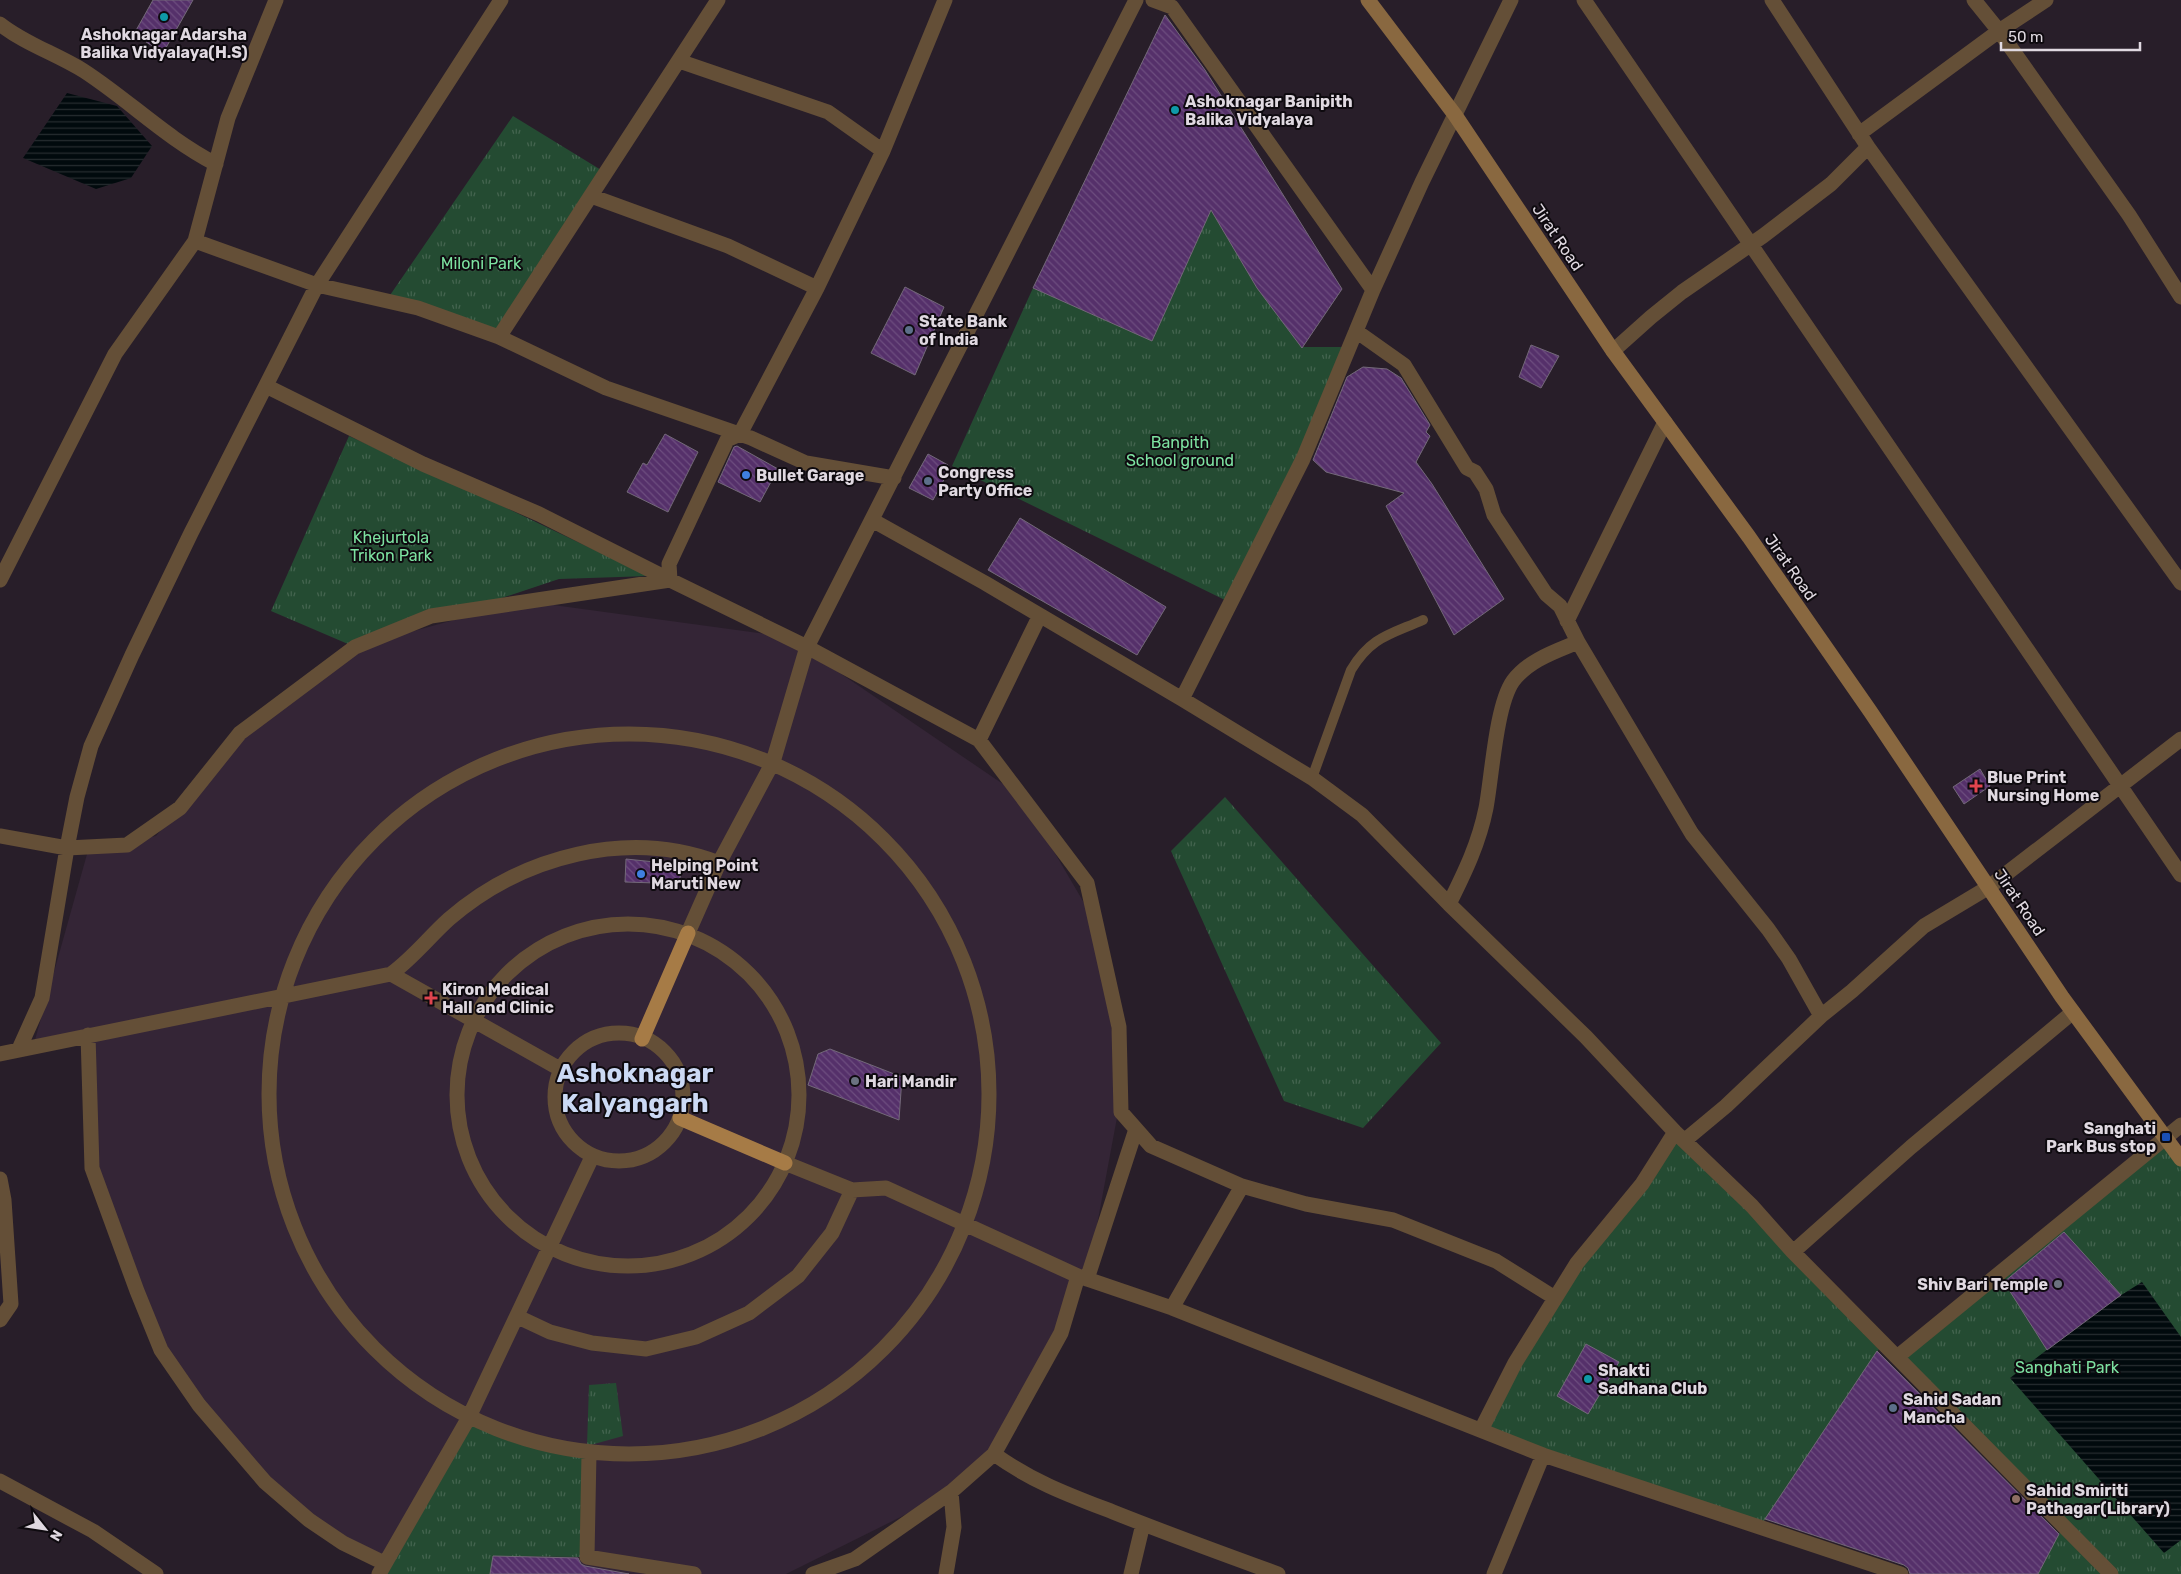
<svg xmlns="http://www.w3.org/2000/svg" width="2181" height="1574" font-family="Rubik,sans-serif">
  <defs>
    <pattern id="park-tufts" width="24" height="20" patternUnits="userSpaceOnUse" patternTransform="scale(1.25)"><rect width="24" height="20" fill="#244b32"/><path d="M3 7l-1-3M5 7V3M7 7l1-3M15 17l-1-3M17 17v-4M19 17l1-3" fill="none" stroke="#44644f"/></pattern>
    <pattern id="water-rules" width="6" height="5" patternUnits="userSpaceOnUse" patternTransform="scale(1.25)"><rect width="6" height="5" fill="#010a0d"/><path d="M0 2.5h6" fill="none" stroke="#262d30"/></pattern>
    <pattern id="building-back-hatch" width="6" height="6" patternUnits="userSpaceOnUse" patternTransform="scale(1.25)"><rect width="6" height="6" fill="#55306a"/><path d="M-1 5l2 2M0 0l6 6M5-1l2 2" fill="none" stroke="#6d4d7f"/></pattern>
  </defs>
  <rect width="100%" height="100%" fill="#281e29"/>
  <!-- built -->
  <path fill="#342536" d="M524 601 787 637 1022 797 1097 925 1121 1096 1087 1279 1079 1276 1061 1333 994 1454 951 1492 786 1574H379L384 1563 265 1482 161 1350 92 1168 88 1036 33 1047 89 847 156 836 197 787 270 711 355 647Z"/>
  <!-- park -->
  <path fill="url(#park-tufts)" d="M513 116 606 173 499 337 386 301Z
    M1211 210 1257 288 1302 347H1349L1231 603 952 466 1033 288 1152 341Z
    M349 436 498 504 649 576 559 579 355 647 271 611Z
    M1225 797 1441 1043 1363 1128 1284 1101 1171 851Z
    M1675 1132 1883 1343 1760 1527 1481 1430 1569 1276Z
    M2166 1137 2181 1159V1574H2038L2063 1526 1897 1357Z
    M616 1383 623 1436 587 1446 589 1385Z
    M468 1419 521 1439 589 1453 587 1557 493 1556 490 1574H381Z"/>
  <!-- water -->
  <path fill="url(#water-rules)" d="M67 93 117 106 152 146 131 178 96 189 23 158Z
    M2142 1282 2181 1337V1540L2164 1553 2010 1378 2107 1304Z"/>
  <!-- building -->
  <path fill="url(#building-back-hatch)" stroke="#736979" d="M153 0H193L163 53 134 34Z
    M1165 15 1205 70 1342 289 1302 348 1257 288 1211 210 1152 341 1033 288Z
    M905 287 944 307 915 375 871 353Z
    M1531 345 1559 356 1541 388 1519 377Z
    M1363 367 1387 369 1401 378 1430 425 1426 432 1430 436 1416 462 1432 484 1504 599 1454 635 1386 506 1404 493 1326 472 1313 460 1347 377Z
    M665 434 698 452 668 512 627 492 643 463 647 465Z
    M737 446 778 469 760 502 718 482 734 447Z
    M928 454 948 465 947 474 933 500 909 488Z
    M1020 518 1166 607 1137 655 988 570Z
    M1980 769 1990 786 1964 804 1953 787Z
    M626 859 655 862 682 868 678 887 656 883 625 882Z
    M830 1049 902 1077 899 1120 808 1085 818 1054Z
    M2064 1232 2121 1295 2047 1350 2004 1282Z
    M1586 1344 1619 1362 1588 1414 1557 1396Z
    M1877 1351 2059 1534 2038 1574H1910L1908 1568 1904 1565 1765 1519Z
    M493 1556 578 1558 581 1564 585 1566 629 1574H490Z"/>
  <g fill="none" stroke-linecap="round" stroke-linejoin="round">
    <!-- lane -->
    <path stroke="#644f37" stroke-width="10" d="M1312 778 1351 670C1371 637 1389 635 1423 620"/>
    <!-- street -->
    <path stroke="#644f37" stroke-width="15" d="M501 0 317 285 191 533 132 655 91 746 77 797 67 848 127 845 180 808 240 733 355 647 431 616 670 580 807 647 979 740 1087 883 1119 1027 1121 1112 1151 1146 1242 1186 1172 1308
      M1153 0 1172 7 1373 290
      M1584 0 2181 875
      M1772 0 1868 147 2181 583
      M1974 0 1999 31 2129 215 2181 297
      M0 24C25 44 57 54 84 71 130 101 166 138 216 164
      M679 61 828 112 883 151 945 0
      M1859 134 1999 31 2046 0
      M591 196 728 246 817 288
      M195 241 317 285 418 308 499 337 606 388 751 438 806 463 894 478
      M1356 331 1404 365 1467 468 1475 472 1486 489 1494 515 1546 594 1560 606 1578 642 1692 834 1768 929 1789 959 1821 1016
      M499 337 718 0
      M1613 351 1651 317 1682 292 1763 236 1831 184 1868 147
      M266 386 423 464 539 514 670 580
      M872 520 985 583 1182 699 1312 778 1362 815 1449 904 1586 1037 1675 1132 1752 1206 1793 1252 2111 1574
      M0 580 115 354 195 241 228 118 276 0
      M670 580 669 564 727 440 740 434 817 288 883 151
      M1567 621 1665 422
      M1182 699 1303 459 1373 290 1422 182 1511 0
      M269 1094a360 360 0 1 1 720 0a360 360 0 1 1-720 0Z
      M979 740 1039 617
      M0 836 67 848 42 998 19 1049
      M1449 904C1465 872 1479 843 1486 808 1492 776 1496 705 1513 681 1529 660 1554 652 1578 642
      M457 1095a171 171 0 1 1 342 0a171 171 0 1 1-342 0Z
      M688 933 719 863 773 762 807 647 1136 0
      M391 974 560 1069
      M555 1097a64 64 0 1 1 128 0a64 64 0 1 1-128 0Z
      M88 1035 92 1168 137 1291 161 1350 199 1405 265 1482 309 1520 343 1543 384 1563
      M0 1054 391 974C414 957 429 937 449 919 522 856 628 828 719 863
      M1684 1141 1726 1106 1821 1016 1852 991 1924 926 1989 887 2181 739
      M785 1163 852 1190 886 1188 1078 1276 1172 1308 1543 1455 1901 1574
      M0 1179 4 1200 11 1304 0 1320
      M1242 1186 1306 1204 1393 1220 1496 1261 1555 1298
      M1793 1252 1911 1147 2073 1012
      M1078 1276 1061 1333 994 1454C1033 1482 1069 1495 1113 1512 1168 1534 1223 1554 1278 1574
      M1087 1279 1136 1129
      M518 1317 550 1332 592 1343 646 1349 696 1337 749 1313 798 1276 832 1233 852 1190
      M1897 1357 2181 1125
      M1481 1430 1515 1363 1577 1263 1642 1184 1675 1132
      M589 1453 587 1557 694 1574
      M0 1481 93 1531 156 1574
      M379 1574 468 1419 592 1157
      M813 1574 855 1559 951 1492
      M946 1574 954 1527 951 1492 994 1454
      M1131 1574 1143 1524
      M1494 1574 1543 1455"/>
    <!-- secondary -->
    <path stroke="#896840" stroke-width="15" d="M1368 0 1455 115 1613 351 1749 537 1870 711 2062 997 2181 1159"/>
    <!-- primary -->
    <path stroke="#a67b46" stroke-width="15" d="M642 1039 688 933
      M680 1118 785 1163"/>
  </g>
  <!-- markers -->
  <g fill="#0f9aa8" stroke="#0e0a0f" stroke-width="2">
    <circle cx="164" cy="17" r="5"/>
    <circle cx="1175" cy="110" r="5"/>
    <circle cx="1588" cy="1379" r="5"/>
  </g>
  <g fill="#5c6f8a" stroke="#0e0a0f" stroke-width="2">
    <circle cx="909" cy="330" r="5"/>
    <circle cx="928" cy="481" r="5"/>
    <circle cx="1893" cy="1408" r="5"/>
  </g>
  <g fill="#3f7fe0" stroke="#0e0a0f" stroke-width="2">
    <circle cx="746" cy="475" r="5"/>
    <circle cx="641" cy="874" r="5"/>
  </g>
  <g fill="#e0444e" stroke="#0e0a0f" stroke-width="2">
    <path d="M1973.5 778.5h5v5h5v5h-5v5h-5v-5h-5v-5h5z"/>
    <path d="M428.5 990.5h5v5h5v5h-5v5h-5v-5h-5v-5h5z"/>
  </g>
  <g fill="#6b7280" stroke="#0e0a0f" stroke-width="2">
    <circle cx="855" cy="1081" r="5"/>
    <circle cx="2058" cy="1284" r="5"/>
  </g>
  <rect fill="#1a4fb4" stroke="#0e0a0f" stroke-width="2" x="2161" y="1132" width="10" height="10" rx="2.5"/>
  <circle fill="#8d6e63" stroke="#0e0a0f" stroke-width="2" cx="2016" cy="1499" r="5"/>
  <g text-anchor="middle" stroke-width="4" stroke-linejoin="round" paint-order="stroke">
    <!-- poi labels -->
    <g font-size="16" font-weight="bold" fill="#e0d9e1" stroke="#0e0a0f" text-anchor="start">
      <text x="164" y="40" text-anchor="middle">Ashoknagar Adarsha<tspan x="164" dy="18">Balika Vidyalaya(H.S)</tspan></text>
      <text x="1185" y="107">Ashoknagar Banipith<tspan x="1185" dy="18">Balika Vidyalaya</tspan></text>
      <text x="919" y="327">State Bank<tspan x="919" dy="18">of India</tspan></text>
      <text x="938" y="478">Congress<tspan x="938" dy="18">Party Office</tspan></text>
      <text x="756" y="481">Bullet Garage</text>
      <text x="1987" y="783">Blue Print<tspan x="1987" dy="18">Nursing Home</tspan></text>
      <text x="651" y="871">Helping Point<tspan x="651" dy="18">Maruti New</tspan></text>
      <text x="442" y="995">Kiron Medical<tspan x="442" dy="18">Hall and Clinic</tspan></text>
      <text x="865" y="1087">Hari Mandir</text>
      <text x="2156" y="1134" text-anchor="end">Sanghati<tspan x="2156" dy="18">Park Bus stop</tspan></text>
      <text x="2048" y="1290" text-anchor="end">Shiv Bari Temple</text>
      <text x="1598" y="1376">Shakti<tspan x="1598" dy="18">Sadhana Club</tspan></text>
      <text x="1903" y="1405">Sahid Sadan<tspan x="1903" dy="18">Mancha</tspan></text>
      <text x="2026" y="1496">Sahid Smiriti<tspan x="2026" dy="18">Pathagar(Library)</tspan></text>
    </g>
    <!-- street labels -->
    <g font-size="16" fill="#e0d9e1" stroke="#0e0a0f">
      <text transform="translate(1558 237) rotate(56)" y="6">Jirat Road</text>
      <text transform="translate(1791 567) rotate(55)" y="6">Jirat Road</text>
      <text transform="translate(2020 902) rotate(56)" y="6">Jirat Road</text>
    </g>
    <!-- park labels -->
    <g font-size="16" fill="#7de2a1" stroke="#0e0a0f">
      <text x="481" y="269">Miloni Park</text>
      <text x="1180" y="448">Banpith<tspan x="1180" dy="18">School ground</tspan></text>
      <text x="391" y="543">Khejurtola<tspan x="391" dy="18">Trikon Park</tspan></text>
      <text x="2067" y="1373">Sanghati Park</text>
    </g>
    <!-- town labels -->
    <g font-size="26" font-weight="bold" fill="#cbd9f4" stroke="#0e0a0f">
      <text x="635" y="1082">Ashoknagar<tspan x="635" dy="30">Kalyangarh</tspan></text>
    </g>
  </g>
  <!-- north arrow -->
  <g transform="translate(45 1529) rotate(120)" stroke="#0e0a0f" stroke-width="4" paint-order="stroke">
  <path d="M0-4L9 19L0 12L-9 19Z" fill="#e0d9e1"/>
  <text y="-8" font-size="14" font-weight="bold" text-anchor="middle" fill="#e0d9e1">N</text>
  </g>
  <!-- scale -->
  <path d="M2001 42v8h139v-8" fill="none" stroke="#e0d9e1" stroke-width="2.5"/>
  <text x="2008" y="42" font-size="15" fill="#e0d9e1" stroke="#0e0a0f" stroke-width="4" paint-order="stroke">50 m</text>
</svg>
